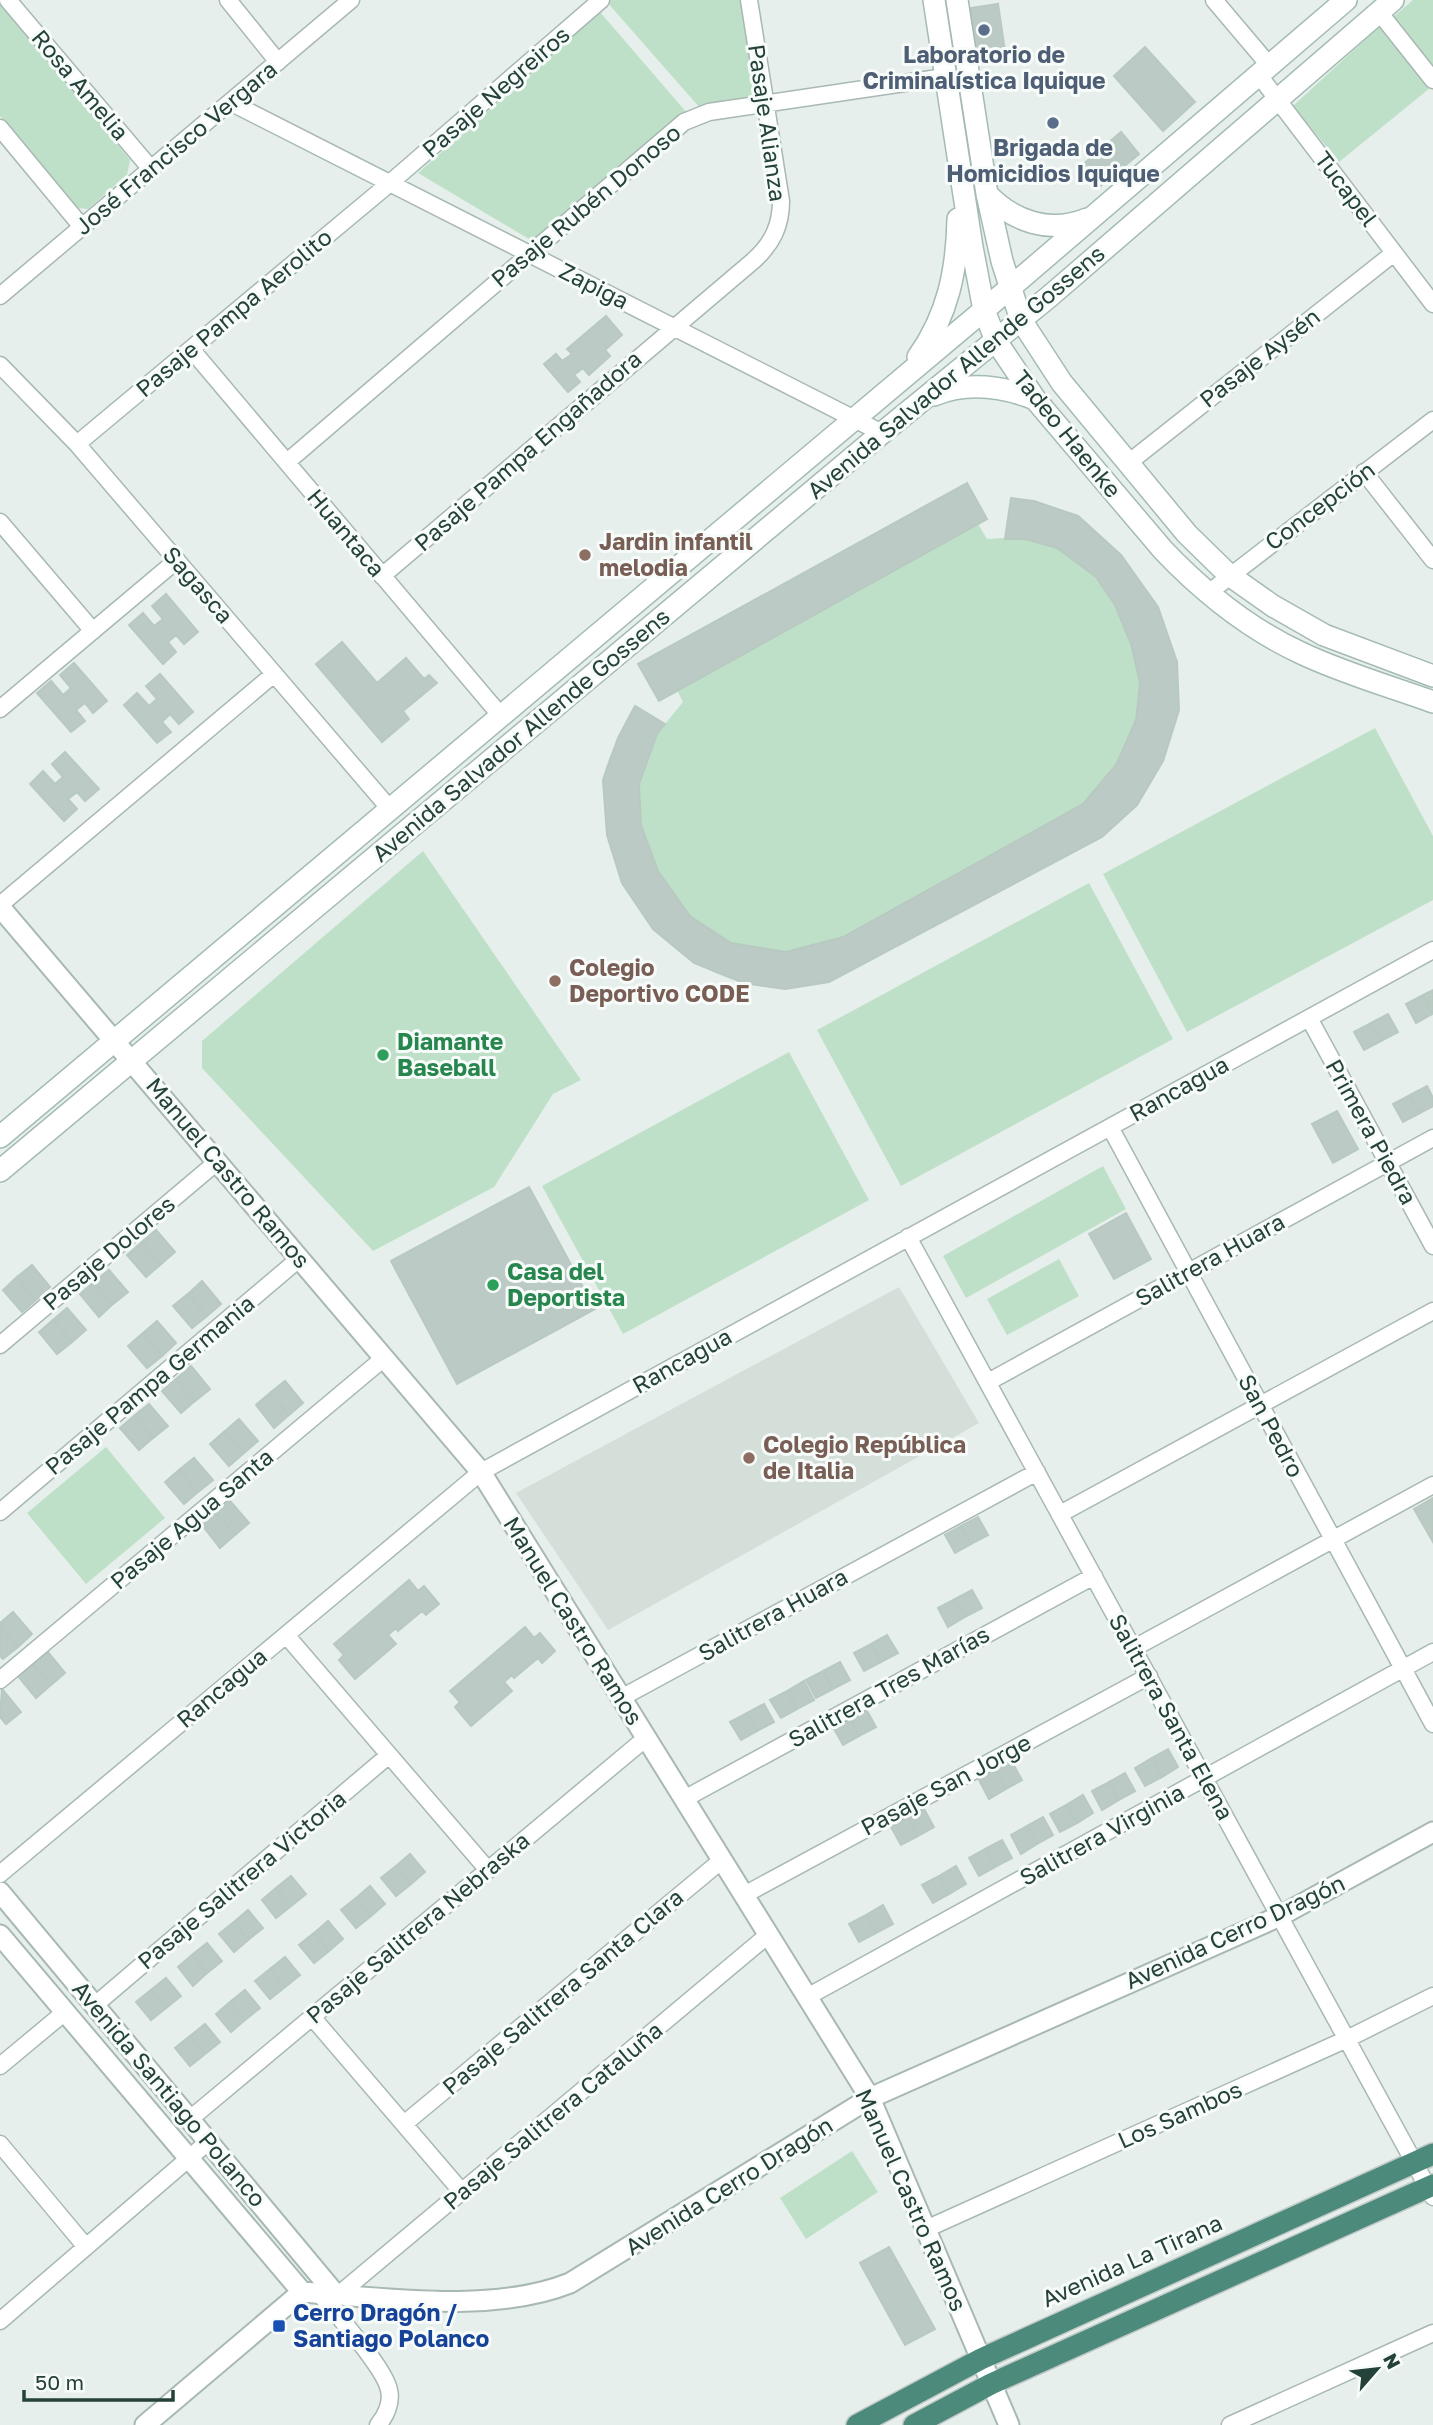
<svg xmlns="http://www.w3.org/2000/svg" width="1433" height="2425" font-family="'Golos Text',sans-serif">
  <rect width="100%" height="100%" fill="#e6efeb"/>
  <!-- built -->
  <path fill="#d4dfda" d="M899 1287 979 1423 608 1630 516 1493Z"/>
  <!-- green -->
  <path fill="#bfe0c8" d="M609 0H746L761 97 700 108 607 2Z
    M1413 0H1433V66L1393 17Z
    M0 2 130 160 127 175 88 209 78 208 74 205 0 116Z
    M600 12 687 113 534 242 418 173Z
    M1380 26 1430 88 1339 162 1293 106Z
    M967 483 987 519 978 524 987 539 1005 538 1011 498 1034 501 1078 516 1121 555 1158 607 1177 662 1179 710 1163 761 1137 805 1102 837 829 982C800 987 773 991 744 983 665 962 611 892 605 812 605 802 602 790 603 780 606 758 625 726 635 706L665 724 683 702 677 690 659 701 638 664Z
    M1375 728 1433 836V900L1187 1032 1103 874Z
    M423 851 581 1080 553 1094 494 1187 373 1251 202 1068V1041Z
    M1089 883 1173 1039 901 1186 817 1030Z
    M789 1052 869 1200 623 1334 542 1186Z
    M1103 1166 1126 1209 966 1298 943 1256Z
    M1059 1259 1079 1296 1007 1335 987 1299Z
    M106 1447 165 1518 86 1584 27 1513Z
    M852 2151 878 2192 806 2239 780 2198Z"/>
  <!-- building -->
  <path fill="#bbcac4" stroke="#b8c9c2" stroke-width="2" d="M998 4 1005 51 971 56 964 9Z
    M1145 47 1195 102 1163 131 1114 76Z
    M1121 132 1139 154 1099 187 1081 166Z
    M606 316 622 335 605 350 610 356 589 375 583 368 574 375 580 382 568 392 544 364 556 354 562 361 572 354 567 349Z
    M967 483 987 519 659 701 638 664Z
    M1011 498 1034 501 1078 516 1121 555 1158 607 1177 662 1179 710 1163 761 1137 805 1102 837 829 982 785 989 744 983 694 963 653 929 622 883 607 835 603 780 618 738 635 706 665 724 657 734 639 784 641 825 658 871 690 916 731 943 786 952 843 937 1083 804 1116 765 1136 720 1140 683 1131 644 1115 605 1096 577 1057 548 1025 539H1005Z
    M166 594 198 632 184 644 176 635 168 642 176 652 163 664 129 625 143 613 154 626 163 619 152 606Z
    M342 642 377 683 406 658 424 679 429 675 437 683 403 711 409 719 382 742 316 664Z
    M74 663 107 701 93 713 85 703 76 710 85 721 71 732 37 693 51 681 63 695 71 688 60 675Z
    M160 674 193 712 179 724 170 714 162 722 171 732 157 743 124 705 137 693 149 706 157 699 146 686Z
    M65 752 99 789 85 801 77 792 68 799 77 809 64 821 30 784 43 771 55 784 63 777 52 764Z
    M1433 990V1013L1432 1014 1423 995Z
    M1423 995 1432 1014 1416 1023 1406 1004Z
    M1388 1014 1398 1032 1381 1041 1371 1023Z
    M1371 1023 1381 1041 1364 1050 1354 1032Z
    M1427 1086 1433 1098V1106L1420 1113 1410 1095Z
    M1410 1095 1420 1113 1403 1122 1393 1104Z
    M1337 1111 1358 1149 1333 1163 1312 1124Z
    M529 1187 595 1309 457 1384 391 1261Z
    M1126 1213 1151 1259 1114 1279 1089 1234Z
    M156 1230 175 1252 160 1265 142 1242Z
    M142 1242 160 1265 146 1277 127 1255Z
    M32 1265 50 1287 36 1300 17 1277Z
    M109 1270 128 1292 113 1304 94 1282Z
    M17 1277 36 1300 22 1312 3 1290Z
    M202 1281 221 1304 207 1316 188 1294Z
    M94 1282 113 1304 99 1317 80 1294Z
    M188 1294 207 1316 192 1328 173 1306Z
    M67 1308 86 1330 72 1342 53 1320Z
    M53 1320 72 1342 57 1354 39 1332Z
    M157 1321 176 1343 162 1356 143 1333Z
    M143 1333 162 1356 147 1368 128 1346Z
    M191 1366 210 1389 195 1401 176 1379Z
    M176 1379 195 1401 181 1413 162 1391Z
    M285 1381 303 1403 289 1415 270 1393Z
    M270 1393 289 1415 274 1428 256 1405Z
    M149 1404 168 1426 153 1438 134 1416Z
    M134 1416 153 1438 139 1450 120 1428Z
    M239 1419 258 1441 244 1453 225 1431Z
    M225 1431 244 1453 229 1466 210 1444Z
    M194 1458 213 1480 198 1492 179 1470Z
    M179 1470 198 1492 184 1504 165 1482Z
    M1433 1498V1542L1414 1509Z
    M230 1501 249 1523 235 1535 216 1513Z
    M216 1513 235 1535 220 1548 202 1525Z
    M978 1517 988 1535 971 1544 961 1526Z
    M961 1526 971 1544 955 1553 945 1535Z
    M409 1580 418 1591 424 1586 439 1604 426 1615 422 1611 398 1631 396 1628 388 1635 396 1644 355 1679 339 1660 344 1655 334 1644Z
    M972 1590 982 1608 965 1617 955 1599Z
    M955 1599 965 1617 948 1627 938 1608Z
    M13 1612 32 1634 18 1647 0 1626V1623Z
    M0 1626 18 1647 3 1659 0 1656Z
    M525 1627 534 1638 540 1633 555 1651 542 1663 538 1658 514 1678 512 1675 504 1682 512 1691 471 1726 455 1707 460 1702 450 1691Z
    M887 1635 898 1653 881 1662 871 1644Z
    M871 1644 881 1662 864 1671 854 1653Z
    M47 1651 65 1673 51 1685 32 1663Z
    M840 1662 850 1680 833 1689 823 1671Z
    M32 1663 51 1685 36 1698 17 1675Z
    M823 1671 833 1689 816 1698 806 1680Z
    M804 1681 814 1700 797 1709 787 1691Z
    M2 1689 21 1712 6 1724 0 1717Z
    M787 1691 797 1709 781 1718 770 1700Z
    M764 1704 774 1722 757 1731 747 1713Z
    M866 1709 876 1727 859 1736 849 1718Z
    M747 1713 757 1731 741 1740 730 1722Z
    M849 1718 859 1736 843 1745 833 1727Z
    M1168 1749 1178 1767 1162 1777 1152 1758Z
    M1152 1758 1162 1777 1145 1786 1135 1768Z
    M1012 1762 1022 1780 1006 1789 996 1771Z
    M996 1771 1006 1789 989 1799 979 1780Z
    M1125 1773 1135 1791 1119 1800 1109 1782Z
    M1109 1782 1119 1800 1102 1810 1092 1791Z
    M1083 1795 1093 1813 1077 1823 1066 1805Z
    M1066 1805 1077 1823 1060 1832 1050 1814Z
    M924 1809 934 1827 918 1836 908 1818Z
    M1043 1817 1053 1835 1037 1844 1027 1826Z
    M908 1818 918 1836 901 1845 891 1827Z
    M1027 1826 1037 1844 1021 1854 1011 1835Z
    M1002 1840 1012 1858 995 1867 985 1849Z
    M985 1849 995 1867 979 1876 969 1858Z
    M410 1854 425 1872 411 1884 396 1866Z
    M396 1866 411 1884 396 1896 381 1878Z
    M956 1866 966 1884 949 1894 939 1876Z
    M291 1876 306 1894 291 1906 276 1888Z
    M939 1876 949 1894 933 1903 922 1885Z
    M370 1886 385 1904 371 1916 356 1898Z
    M276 1888 291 1906 276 1918 262 1900Z
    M356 1898 371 1916 356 1928 341 1910Z
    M883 1905 893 1924 876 1933 866 1915Z
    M248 1910 263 1928 248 1940 234 1922Z
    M866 1915 876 1933 859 1942 849 1924Z
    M328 1921 343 1939 329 1951 314 1933Z
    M234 1922 248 1940 234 1952 219 1934Z
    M314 1933 329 1951 314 1963 299 1945Z
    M207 1943 222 1961 207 1973 192 1955Z
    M192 1955 207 1973 193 1986 178 1967Z
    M285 1957 300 1975 285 1987 270 1969Z
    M270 1969 285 1987 270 1999 255 1981Z
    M166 1978 181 1996 166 2008 151 1990Z
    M151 1990 166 2008 151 2020 136 2002Z
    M245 1990 260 2008 245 2020 230 2002Z
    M230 2002 245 2020 231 2032 216 2014Z
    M205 2024 220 2042 205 2054 190 2036Z
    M190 2036 205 2054 190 2066 175 2048Z
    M889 2247 935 2329 905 2345 860 2263Z"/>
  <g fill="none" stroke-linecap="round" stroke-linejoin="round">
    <!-- minor casing -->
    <g stroke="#a8b8b2" stroke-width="19">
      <path id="minor" d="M8 0 151 169
        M228 0 278 62
        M1214 0 1269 65
        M1379 12 1433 80
        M1258 74 1433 304
        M230 102 882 433
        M0 128 82 227
        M0 296 351 0
        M191 349 501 716
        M0 365 77 444 390 809
        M77 444 390 183 601 0
        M287 462 684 122 709 112 945 77
        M1127 464 1394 253
        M1364 472 1433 560
        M0 522 93 631
        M382 576 753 261C772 244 781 226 781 201L749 0
        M1207 594 1433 420
        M0 709 177 560
        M0 905 274 674
        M1309 1018 1433 1246
        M1110 1127 1433 1724
        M908 1237 1433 2197
        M0 1345 218 1161
        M988 1382 1433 1138
        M0 1512 300 1258
        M1060 1514 1433 1311
        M286 1635 488 1870
        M1134 1648 1433 1485
        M0 1680 384 1358
        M621 1698 1037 1472
        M684 1799 1094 1576
        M0 1874 481 1472 1433 950
        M744 1895 1149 1676
        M807 1997 1433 1652
        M95 2005 389 1755
        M312 2017 462 2192
        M0 2066 65 2012
        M190 2119 646 1738
        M404 2124 722 1860
        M0 2144 86 2247
        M926 2229 1347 2039 1433 1996
        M319 2293C335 2313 385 2368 389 2390 392 2402 386 2416 378 2425
        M337 2296 768 1935
        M0 2321 209 2141
        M1230 2425 1433 2333"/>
    </g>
    <!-- tertiary casing -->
    <g stroke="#a8b8b2" stroke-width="23">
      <path id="tertiary" d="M0 907 481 1472 870 2098 1009 2425
        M0 1892 337 2296
        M0 1935 302 2292
        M145 2425 302 2292C384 2298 493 2314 570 2283L870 2098 1280 1916 1433 1832"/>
    </g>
    <!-- secondary casing -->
    <g stroke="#a4bbb3" stroke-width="24">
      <path id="secondary" d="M934 0 972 247 984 310 996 341 1035 399 1163 550C1203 592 1247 628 1301 653 1343 673 1389 686 1433 702
        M957 0 987 194 1002 261 1021 320 1062 383 1187 534 1229 575 1273 606 1324 635 1433 676
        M987 194C1014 222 1050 234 1087 219
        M918 357C948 315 957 270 958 219
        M934 395C968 381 1002 386 1035 399
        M0 1137 984 310 1346 0
        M0 1171 882 433 1050 296 1393 0"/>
    </g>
    <!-- trunk casing -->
    <g stroke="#c2cac8" stroke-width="24">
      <path id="trunk" d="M857 2425 981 2359 1433 2154
        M914 2425 991 2384 1433 2185"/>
    </g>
    <!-- minor -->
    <use href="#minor" stroke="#fff" stroke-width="16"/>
    <!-- tertiary -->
    <use href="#tertiary" stroke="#fff" stroke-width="19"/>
    <!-- secondary -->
    <use href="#secondary" stroke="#fff" stroke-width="21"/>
    <!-- trunk -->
    <use href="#trunk" stroke="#4c8a7c" stroke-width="21"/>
  </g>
  <!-- markers -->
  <g fill="#5c6f8a" stroke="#f7fbf9" stroke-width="2.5">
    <circle cx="984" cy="30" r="7"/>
    <circle cx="1053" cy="123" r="7"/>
  </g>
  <g fill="#8d6e63" stroke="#f7fbf9" stroke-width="2.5">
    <circle cx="585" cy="555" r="7"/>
    <circle cx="555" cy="981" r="7"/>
    <circle cx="749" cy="1458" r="7"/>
  </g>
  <g fill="#2e9e5b" stroke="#f7fbf9" stroke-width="2.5">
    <circle cx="383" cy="1055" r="7"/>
    <circle cx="493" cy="1285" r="7"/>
  </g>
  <rect fill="#1a4fb4" stroke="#f7fbf9" stroke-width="2.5" x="272" y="2319" width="14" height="14" rx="3.5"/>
  <g text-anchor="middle" stroke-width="6" stroke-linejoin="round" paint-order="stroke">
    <!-- service labels -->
    <g font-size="23" font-weight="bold" fill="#4e5e75" stroke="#f7fbf9">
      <text x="984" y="63">Laboratorio de<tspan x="984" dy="26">Criminalística Iquique</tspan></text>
      <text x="1053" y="156">Brigada de<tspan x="1053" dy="26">Homicidios Iquique</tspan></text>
    </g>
    <!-- street labels -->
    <g font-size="23" fill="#24423a" stroke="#f7fbf9">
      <text transform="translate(80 85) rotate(50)" y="8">Rosa Amelia</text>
      <text transform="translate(496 92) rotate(-41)" y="8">Pasaje Negreiros</text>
      <text transform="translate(767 123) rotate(82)" y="8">Pasaje Alianza</text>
      <text transform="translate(176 148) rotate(-40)" y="8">José Francisco Vergara</text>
      <text transform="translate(1346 189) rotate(53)" y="8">Tucapel</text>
      <text transform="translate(586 206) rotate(-40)" y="8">Pasaje Rubén Donoso</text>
      <text transform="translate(594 286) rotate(27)" y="8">Zapiga</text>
      <text transform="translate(234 313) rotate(-40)" y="8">Pasaje Pampa Aerolito</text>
      <text transform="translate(1260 358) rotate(-38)" y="8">Pasaje Aysén</text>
      <text transform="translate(956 372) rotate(-40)" y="8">Avenida Salvador Allende Gossens</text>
      <text transform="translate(1067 434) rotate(51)" y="8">Tadeo Haenke</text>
      <text transform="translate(528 451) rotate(-41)" y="8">Pasaje Pampa Engañadora</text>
      <text transform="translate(1320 506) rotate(-37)" y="8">Concepción</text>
      <text transform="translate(346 533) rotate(50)" y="8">Huantaca</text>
      <text transform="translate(198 585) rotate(49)" y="8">Sagasca</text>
      <text transform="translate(521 735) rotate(-40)" y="8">Avenida Salvador Allende Gossens</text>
      <text transform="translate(1179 1089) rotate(-29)" y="8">Rancagua</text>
      <text transform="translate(1371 1132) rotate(61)" y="8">Primera Piedra</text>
      <text transform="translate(228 1173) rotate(50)" y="8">Manuel Castro Ramos</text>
      <text transform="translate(109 1253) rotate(-40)" y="8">Pasaje Dolores</text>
      <text transform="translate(1210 1260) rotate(-29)" y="8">Salitrera Huara</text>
      <text transform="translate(682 1361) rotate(-29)" y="8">Rancagua</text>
      <text transform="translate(150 1385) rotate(-40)" y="8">Pasaje Pampa Germania</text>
      <text transform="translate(1271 1426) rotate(62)" y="8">San Pedro</text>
      <text transform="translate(192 1519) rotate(-40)" y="8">Pasaje Agua Santa</text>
      <text transform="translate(773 1615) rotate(-29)" y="8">Salitrera Huara</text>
      <text transform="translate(573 1621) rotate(58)" y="8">Manuel Castro Ramos</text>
      <text transform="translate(889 1687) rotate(-29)" y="8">Salitrera Tres Marías</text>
      <text transform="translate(222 1688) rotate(-40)" y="8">Rancagua</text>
      <text transform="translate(1171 1717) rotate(61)" y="8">Salitrera Santa Elena</text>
      <text transform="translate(946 1785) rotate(-28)" y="8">Pasaje San Jorge</text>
      <text transform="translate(1102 1835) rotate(-29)" y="8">Salitrera Virginia</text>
      <text transform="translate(242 1880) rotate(-40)" y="8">Pasaje Salitrera Victoria</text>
      <text transform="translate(418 1928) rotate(-40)" y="8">Pasaje Salitrera Nebraska</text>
      <text transform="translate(1235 1932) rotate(-25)" y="8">Avenida Cerro Dragón</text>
      <text transform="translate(563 1992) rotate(-40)" y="8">Pasaje Salitrera Santa Clara</text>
      <text transform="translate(169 2094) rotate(50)" y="8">Avenida Santiago Polanco</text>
      <text transform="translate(1180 2115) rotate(-24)" y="8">Los Sambos</text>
      <text transform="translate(553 2116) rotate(-40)" y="8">Pasaje Salitrera Cataluña</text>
      <text transform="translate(729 2186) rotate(-32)" y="8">Avenida Cerro Dragón</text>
      <text transform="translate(911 2200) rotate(66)" y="8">Manuel Castro Ramos</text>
      <text transform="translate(1132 2261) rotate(-24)" y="8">Avenida La Tirana</text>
    </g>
    <!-- education labels -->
    <g font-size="23" font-weight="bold" fill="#785e54" stroke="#f7fbf9" text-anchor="start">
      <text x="599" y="550">Jardin infantil<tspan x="599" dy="26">melodia</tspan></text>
      <text x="569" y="976">Colegio<tspan x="569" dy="26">Deportivo CODE</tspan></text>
      <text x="763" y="1453">Colegio República<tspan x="763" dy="26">de Italia</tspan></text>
    </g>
    <!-- leisure labels -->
    <g font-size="23" font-weight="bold" fill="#27864d" stroke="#f7fbf9" text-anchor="start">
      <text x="397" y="1050">Diamante<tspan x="397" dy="26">Baseball</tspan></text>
      <text x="507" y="1280">Casa del<tspan x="507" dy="26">Deportista</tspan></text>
    </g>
    <!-- transit labels -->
    <g font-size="23" font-weight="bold" fill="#164399" stroke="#f7fbf9" text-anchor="start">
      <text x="293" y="2321">Cerro Dragón /<tspan x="293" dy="26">Santiago Polanco</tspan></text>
    </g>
  </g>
  <!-- north arrow -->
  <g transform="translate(1377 2369) rotate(62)" stroke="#f7fbf9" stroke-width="5" paint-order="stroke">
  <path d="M0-5L12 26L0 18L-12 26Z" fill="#24423a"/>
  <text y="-10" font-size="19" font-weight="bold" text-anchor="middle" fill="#24423a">N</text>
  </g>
  <!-- scale -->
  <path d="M24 2390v10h149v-10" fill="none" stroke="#24423a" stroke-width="3.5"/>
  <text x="35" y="2390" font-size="21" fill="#24423a" stroke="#f7fbf9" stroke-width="5" paint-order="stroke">50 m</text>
</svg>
